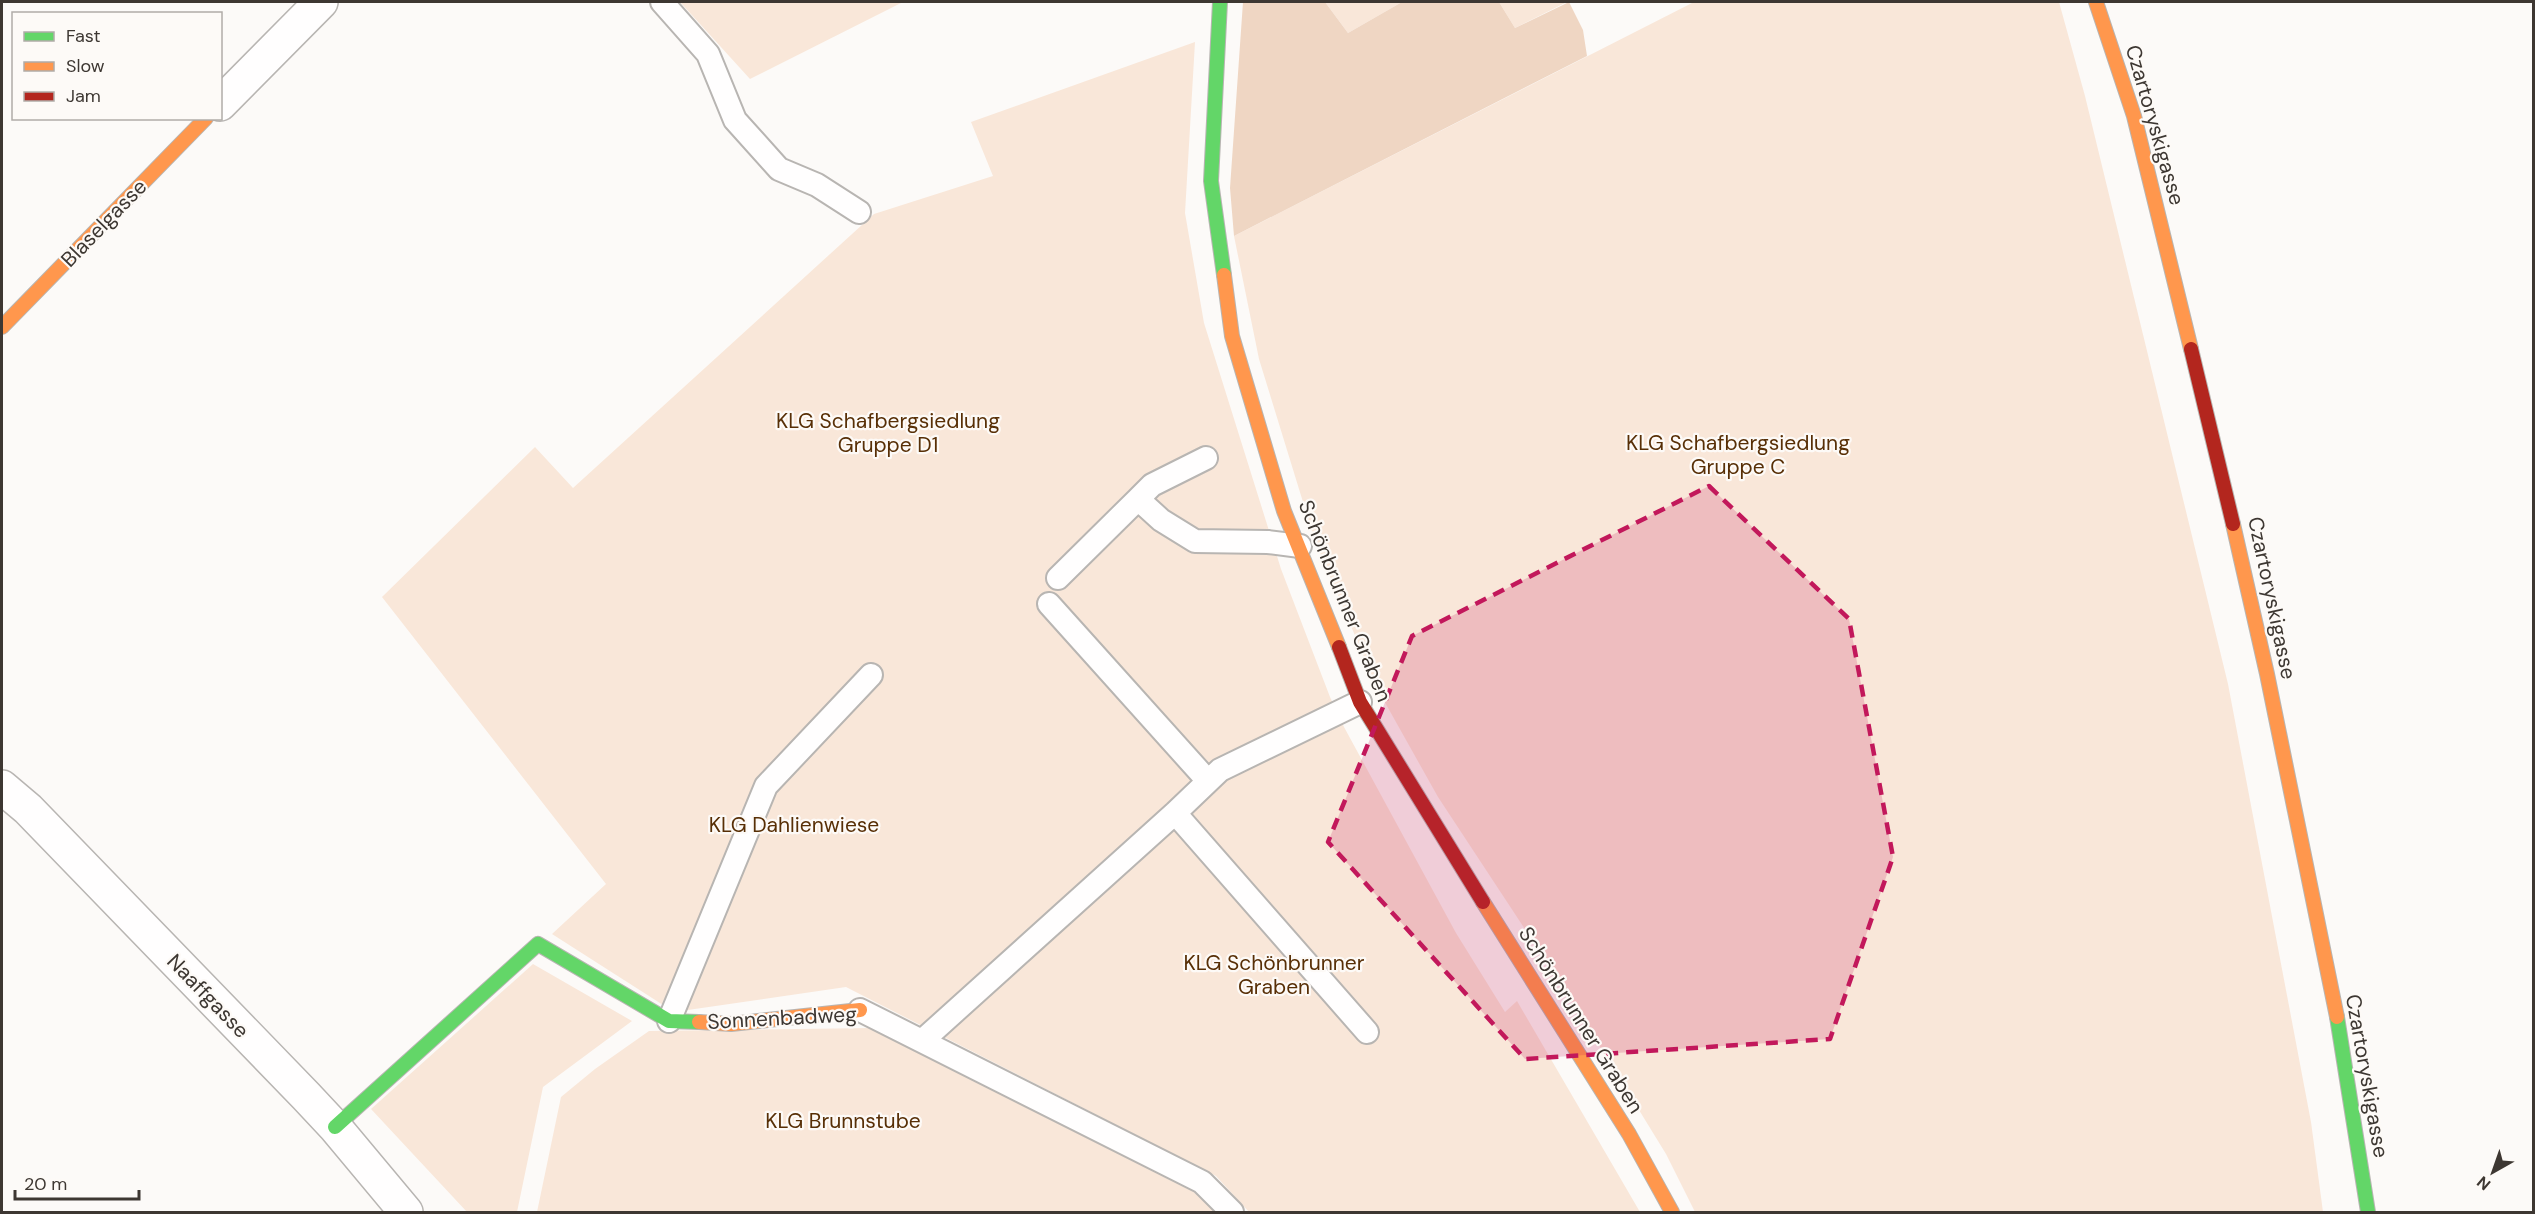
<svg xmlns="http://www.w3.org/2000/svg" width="2535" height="1214" font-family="'DM Sans',sans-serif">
  <rect width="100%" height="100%" fill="#fcfaf8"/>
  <!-- green -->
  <path fill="#f9e7d9" d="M680 2H903L750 79Z
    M1325 2H1402L1348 33Z
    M1499 2H1567L1515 28Z
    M1694 2H2059L2085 96 2228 684 2311 1122 2323 1212H1695L1666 1154 1569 996 1438 797 1378 690 1315 541 1259 359 1234 236Z
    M1195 42 1185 213 1204 323 1281 569 1330 697 1344 727 1456 933 1505 1012 1517 1001 1640 1212H1249L1216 1176 846 987 674 1012 552 934 606 884 382 597 535 447 573 488 874 214 993 176 971 122Z
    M533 964 632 1021 543 1087 517 1212H467L371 1109Z
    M870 1028 1180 1179 1215 1212H537L561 1097 595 1069 649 1031Z"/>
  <!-- forest -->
  <path fill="#efd6c3" d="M1243 2H1325L1348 33 1402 2H1499L1515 28 1569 2 1583 30 1587 56 1234 236 1230 188Z"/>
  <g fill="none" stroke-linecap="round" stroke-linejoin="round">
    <!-- lane casing -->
    <g stroke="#b8b5b2" stroke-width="26">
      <path id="lane" d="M662 2 708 54 735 120 779 169 817 185 859 212
        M1138 499 1152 485 1206 458
        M1058 578 1138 499 1161 520 1195 541 1268 542 1300 546
        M1049 604 1208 781
        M1175 813 1367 1032
        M860 1010 1202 1182 1232 1212
        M669 1021 766 786 871 675
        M922 1041 1175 813 1220 770 1360 702"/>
    </g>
    <!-- street casing -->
    <g stroke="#b8b5b2" stroke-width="36">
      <path id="street" d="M220 104 321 2
        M2 787 28 809 306 1096 335 1127 406 1212"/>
    </g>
    <!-- fast casing -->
    <g stroke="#b8b5b2" stroke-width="16">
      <path id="fast" d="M1220 2 1211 181 1224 275
        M2337 1017 2368 1212
        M335 1127 538 944 669 1021 699 1022"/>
    </g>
    <!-- slow casing -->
    <g stroke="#b8b5b2" stroke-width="16">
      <path id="slow" d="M2096 2 2134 116 2191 349
        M1224 275 1232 336 1284 511 1339 647
        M2 327 206 118
        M2233 524 2267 674 2337 1017
        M1483 902 1629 1134 1672 1212
        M699 1022 731 1024 860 1010"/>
    </g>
    <!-- jam casing -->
    <g stroke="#b8b5b2" stroke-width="16">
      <path id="jam" d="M2191 349 2233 524
        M1339 647 1360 702 1483 902"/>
    </g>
    <!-- lane -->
    <use href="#lane" stroke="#fffefe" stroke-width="22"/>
    <!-- street -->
    <use href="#street" stroke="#fffefe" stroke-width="33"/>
    <!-- fast -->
    <use href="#fast" stroke="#63d668" stroke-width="14"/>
    <!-- slow -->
    <use href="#slow" stroke="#ff974d" stroke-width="14"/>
    <!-- jam -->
    <use href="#jam" stroke="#b3261e" stroke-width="14"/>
  </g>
  <!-- marked area -->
  <path fill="#c2185b" fill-opacity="0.2" stroke="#c2185b" stroke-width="4.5" stroke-dasharray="12 8" stroke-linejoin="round" d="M1709 486 1849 619 1893 857 1830 1039 1525 1059 1328 842 1412 636Z"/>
  <g text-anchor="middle" stroke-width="4.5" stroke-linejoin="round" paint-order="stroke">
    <!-- street labels -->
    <g font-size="21" fill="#3d3732" stroke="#fdfaf7">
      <text transform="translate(2155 125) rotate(74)" y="7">Czartoryskigasse</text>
      <text transform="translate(104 223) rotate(-46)" y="7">Blaselgasse</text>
      <text transform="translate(2272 598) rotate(78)" y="7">Czartoryskigasse</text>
      <text transform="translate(1345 601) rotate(68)" y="7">Schönbrunner Graben</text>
      <text transform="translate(208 996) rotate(46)" y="7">Naaffgasse</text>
      <text transform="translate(782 1018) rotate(-3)" y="7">Sonnenbadweg</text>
      <text transform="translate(1581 1020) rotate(58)" y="7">Schönbrunner Graben</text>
      <text transform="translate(2367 1076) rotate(80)" y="7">Czartoryskigasse</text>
    </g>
    <!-- park labels -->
    <g font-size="21" fill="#582f06" stroke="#fdfaf7">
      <text x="888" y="428">KLG Schafbergsiedlung<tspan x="888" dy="24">Gruppe D1</tspan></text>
      <text x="1738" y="450">KLG Schafbergsiedlung<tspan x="1738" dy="24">Gruppe C</tspan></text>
      <text x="794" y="832">KLG Dahlienwiese</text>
      <text x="1274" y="970">KLG Schönbrunner<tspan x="1274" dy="24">Graben</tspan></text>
      <text x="843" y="1128">KLG Brunnstube</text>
    </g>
  </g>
  <!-- border -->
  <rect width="2535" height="1214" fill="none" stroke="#3d3732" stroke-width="6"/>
  <!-- legend -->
  <rect x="12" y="12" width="210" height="108" fill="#fdfaf7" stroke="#b0aca8" stroke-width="1.5"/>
  <rect x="24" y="32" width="30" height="9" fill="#63d668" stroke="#b0aca8" stroke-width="1.5"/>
  <text x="66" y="42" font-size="18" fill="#3d3732">Fast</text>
  <rect x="24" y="62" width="30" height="9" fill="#ff974d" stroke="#b0aca8" stroke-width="1.5"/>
  <text x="66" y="72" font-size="18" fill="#3d3732">Slow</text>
  <rect x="24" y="92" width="30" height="9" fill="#b3261e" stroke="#b0aca8" stroke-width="1.5"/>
  <text x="66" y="102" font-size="18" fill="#3d3732">Jam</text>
  <!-- north arrow -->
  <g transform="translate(2493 1172) rotate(220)" stroke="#fdfaf7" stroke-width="4.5" paint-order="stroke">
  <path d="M0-4.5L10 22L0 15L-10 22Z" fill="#3d3732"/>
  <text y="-9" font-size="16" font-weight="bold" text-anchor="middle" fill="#3d3732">N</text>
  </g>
  <!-- scale -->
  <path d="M15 1190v9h124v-9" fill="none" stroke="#3d3732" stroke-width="3"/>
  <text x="24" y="1190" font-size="18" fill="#3d3732" stroke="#fdfaf7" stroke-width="4.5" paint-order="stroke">20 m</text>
</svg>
